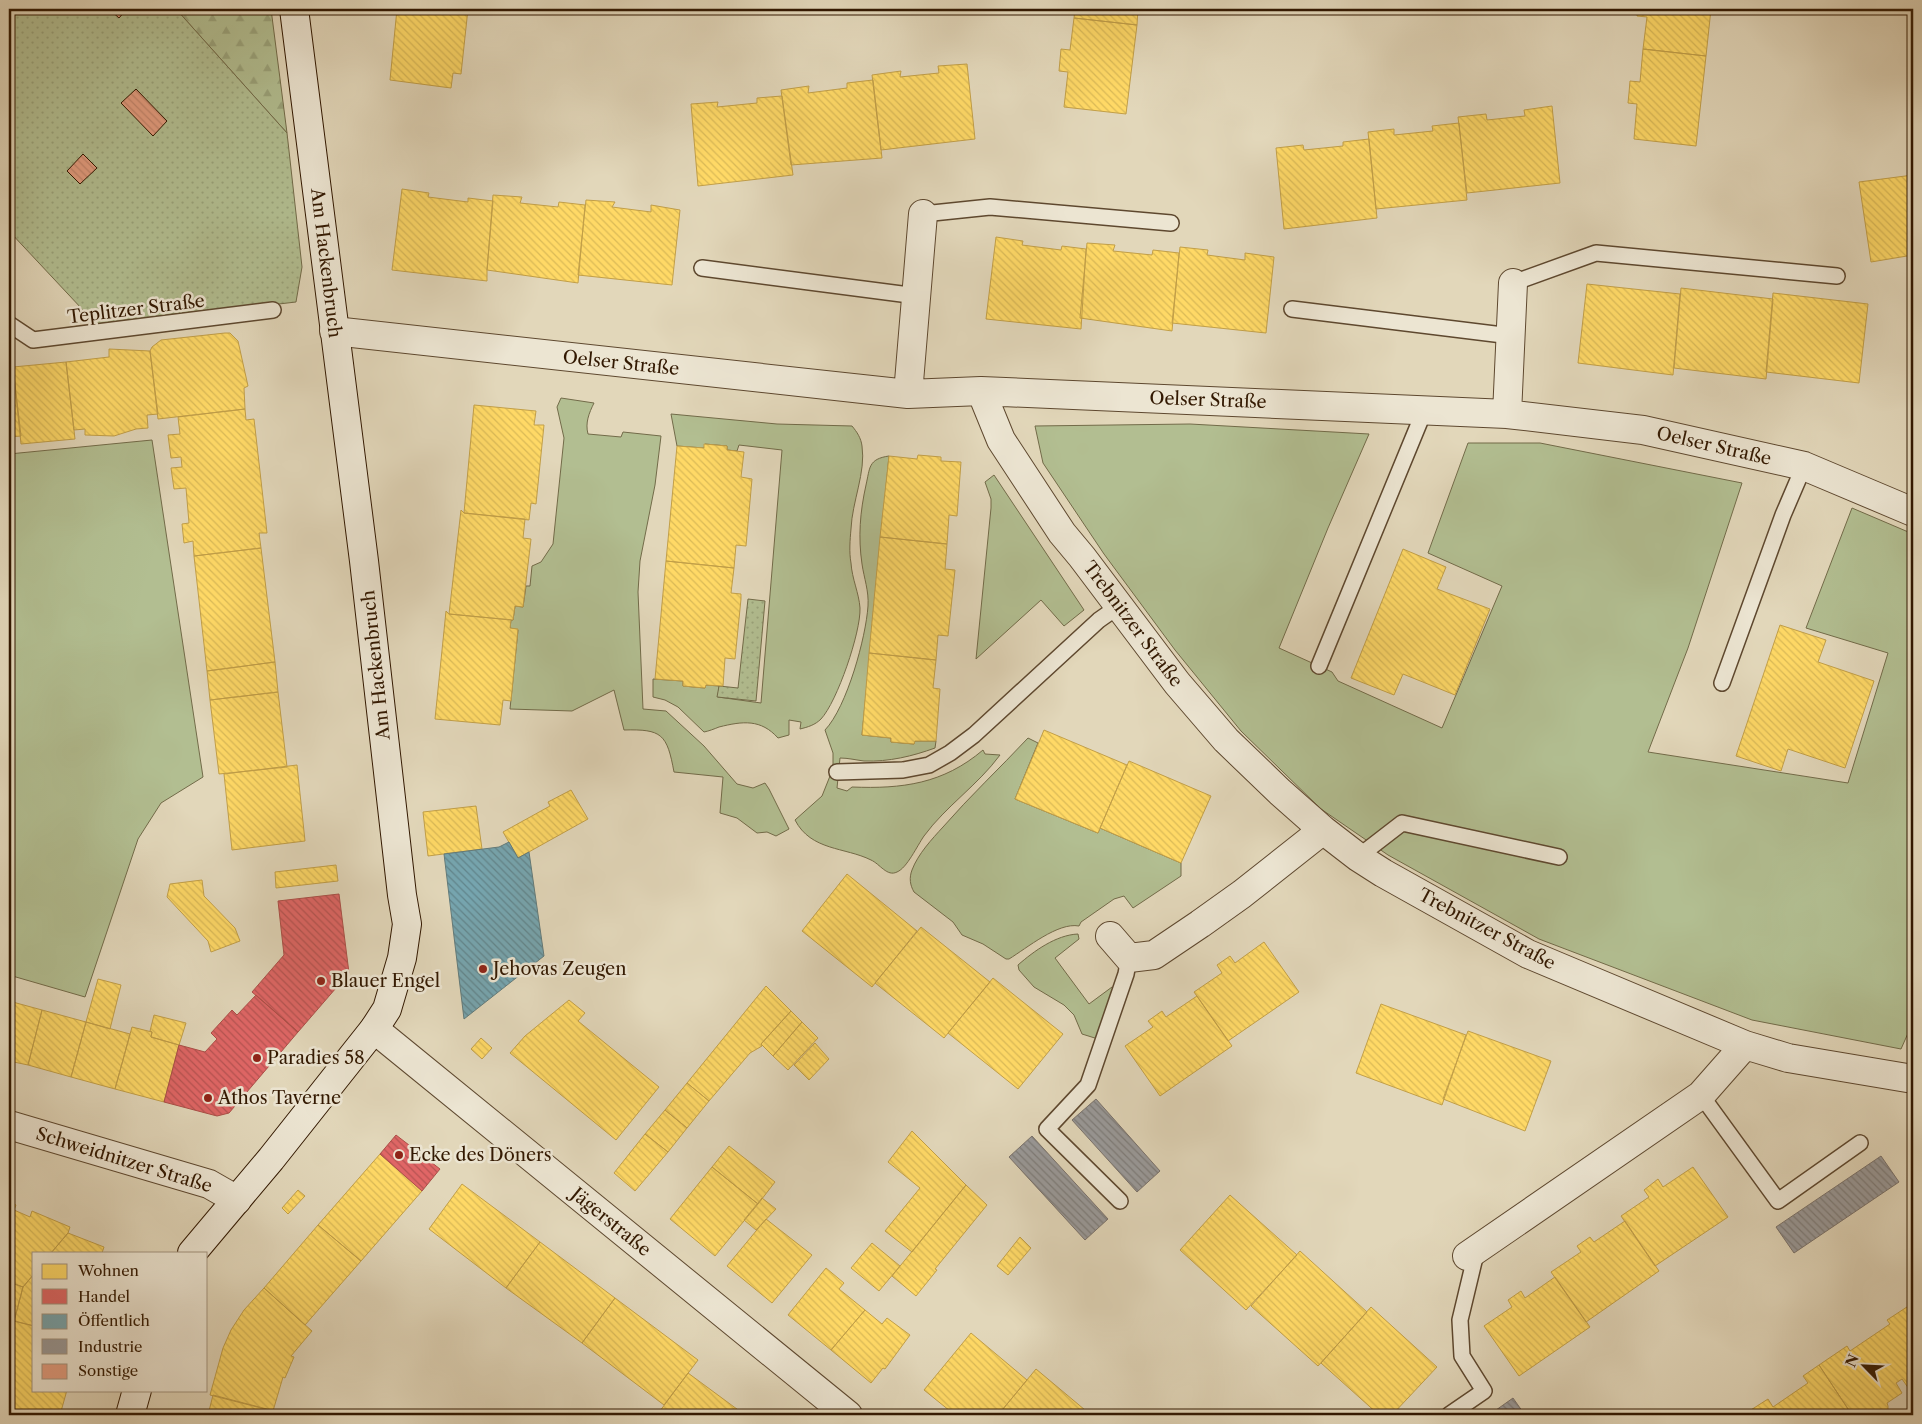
<svg xmlns="http://www.w3.org/2000/svg" width="1922" height="1424" font-family="'Libre Caslon Text',serif">
  <defs>
    <pattern id="forest-firs" width="22" height="20" patternUnits="userSpaceOnUse" patternTransform="scale(1.25)"><rect width="22" height="20" fill="#b2be91"/><path d="M5 1l3.5 6h-7zM16 11l3.5 6h-7z" fill="#9aa37b"/></pattern>
    <pattern id="park-dots" width="8" height="8" patternUnits="userSpaceOnUse" patternTransform="scale(1.25)"><rect width="8" height="8" fill="#b2be91"/><path d="M2 2h.1M6 6h.1" fill="none" stroke="#9aa37b" stroke-width="1.8" stroke-linecap="round"/></pattern>
    <pattern id="homes-back-hatch" width="6" height="6" patternUnits="userSpaceOnUse" patternTransform="scale(1.25)"><rect width="6" height="6" fill="#ffd966"/><path d="M-1 5l2 2M0 0l6 6M5-1l2 2" fill="none" stroke="#dbba57"/></pattern>
    <pattern id="shops-back-hatch" width="6" height="6" patternUnits="userSpaceOnUse" patternTransform="scale(1.25)"><rect width="6" height="6" fill="#e06666"/><path d="M-1 5l2 2M0 0l6 6M5-1l2 2" fill="none" stroke="#b65352"/></pattern>
    <pattern id="public-back-hatch" width="6" height="6" patternUnits="userSpaceOnUse" patternTransform="scale(1.25)"><rect width="6" height="6" fill="#76a5af"/><path d="M-1 5l2 2M0 0l6 6M5-1l2 2" fill="none" stroke="#61858c"/></pattern>
    <pattern id="industry-back-hatch" width="6" height="6" patternUnits="userSpaceOnUse" patternTransform="scale(1.25)"><rect width="6" height="6" fill="#999"/><path d="M-1 5l2 2M0 0l6 6M5-1l2 2" fill="none" stroke="#7d7c7a"/></pattern>
    <pattern id="building-back-hatch" width="6" height="6" patternUnits="userSpaceOnUse" patternTransform="scale(1.25)"><rect width="6" height="6" fill="#e39d80"/><path d="M-1 5l2 2M0 0l6 6M5-1l2 2" fill="none" stroke="#c3866d"/></pattern>
  </defs>
  <rect width="100%" height="100%" fill="#e2d7ba"/>
  <filter id="stains"><feTurbulence type="fractalNoise" baseFrequency=".004" numOctaves="4"/><feColorMatrix values="0 0 0 0 .2 0 0 0 0 .09 0 0 0 0 .02 0 0 0 .5 -.17"/></filter>
  <radialGradient id="worn" r=".72"><stop offset=".6" stop-color="#630" stop-opacity="0"/><stop offset="1" stop-color="#630" stop-opacity=".3"/></radialGradient>
  <!-- grass -->
  <path fill="#b2be91" stroke="#726b49" d="M561 398 594 403C589 413 585 423 588 434L621 437 623 432 661 436 655 485 640 561 638 592 643 709 666 711 704 746 737 784 753 788 765 783 769 789 789 829 776 836 767 832 757 833 737 818 720 813 723 777 674 772C667 734 662 729 624 730L614 690 572 711 510 709 518 630 510 628 511 620H513L515 606 523 607 526 586H530L532 566 541 562 553 544 564 438 557 407Z
    M671 414 777 424 852 426C857 432 861 438 862 446 866 472 852 502 851 529 850 540 849 552 851 563 852 579 859 593 860 608 861 632 837 702 821 719 815 725 808 727 800 729L801 722 789 720V735L778 738C761 719 743 721 719 727 714 729 709 731 704 732L678 707 665 700 653 697V679L683 681V686L705 688 706 685 719 686 718 697 761 703 782 450 739 445 737 451 727 450V446L705 444 704 448 677 446Z
    M1190 424 1369 434 1328 528 1279 648 1332 672 1338 681 1442 728 1502 586 1428 553 1468 443H1540L1742 483 1688 648 1648 752 1848 783 1888 653 1806 628 1852 508 1913 534V1022L1901 1049 1752 1020 1539 939 1388 855 1321 809 1241 731 1175 650 1104 554 1043 463 1035 426Z
    M152 440 203 777 161 803 138 839 85 997 9 975V454Z
    M889 456 862 735 891 738V742L914 744 915 741H936L935 748C913 756 889 762 864 761 856 760 848 758 840 758L837 788 847 791 852 787C902 789 943 784 983 750L985 754 1000 755C978 785 946 806 924 836 917 846 907 868 897 872 887 877 880 864 871 860 845 847 811 851 795 820L822 796 830 776 833 766V753L825 730C847 707 866 637 868 606 869 591 864 578 862 564 858 537 860 512 866 485 870 468 868 459 889 456Z
    M994 475 1084 610 1064 626 1041 600 976 659 991 508V499L985 482Z
    M1028 738 1038 743 1015 799 1098 833 1100 828 1181 863V876L1133 908 1124 896 1114 899 1081 922 1079 926C1058 922 1027 948 1009 959H1006L983 944 962 935 953 922 914 892C910 885 909 878 912 870 918 854 932 839 943 827 970 796 1000 768 1028 738Z
    M1078 934 1079 939 1055 958 1089 1004 1112 987 1113 989 1098 1039 1082 1034 1074 1015 1064 1005 1034 987 1019 970 1018 965C1034 951 1056 935 1078 934Z"/>
  <!-- forest -->
  <path fill="url(#forest-firs)" stroke="#726b49" d="M176 9H271L287 133Z"/>
  <!-- park -->
  <path fill="url(#park-dots)" stroke="#726b49" d="M9 9H176L287 133 302 267 296 302 97 325 9 231Z
    M748 599 765 601 756 701 717 697 719 686 738 688Z"/>
  <!-- homes -->
  <path fill="url(#homes-back-hatch)" stroke="#c29f48" d="M397 9H468L461 74 453 73 451 88 390 80Z
    M1075 9H1138L1137 25 1074 18Z
    M1638 9H1711L1706 56 1643 49 1647 17 1637 16Z
    M1074 18 1137 25 1126 114 1064 107 1068 72 1059 71 1061 49 1070 50Z
    M1643 49 1706 56 1696 146 1634 139 1637 104 1628 103 1629 93 1630 81 1640 82Z
    M967 64 975 139 881 150 872 75 901 71 900 77 939 73 938 66Z
    M873 80 882 158 791 165 781 90 809 86 808 93 847 88V83Z
    M782 96 793 175 698 186 691 104 718 102 717 107 757 103V98Z
    M1552 106 1560 183 1467 193 1458 117 1486 114 1487 120 1525 116 1524 110Z
    M1459 123 1467 200 1376 209 1368 132 1394 129V135L1433 131 1432 126Z
    M1369 139 1377 218 1284 229 1276 148 1303 145 1304 150 1343 146V142Z
    M1913 175V255L1871 262 1859 182Z
    M402 189 429 193 428 197 468 202V198L493 201 487 270V281L392 270Z
    M493 195 522 197 520 203 558 207 559 202 585 205 578 283 487 270Z
    M586 200 615 202 612 207 651 212V205L680 210 672 285 578 275Z
    M996 237 1023 241 1022 245 1061 250 1062 246 1086 249 1081 329 986 319Z
    M1087 243 1115 245 1113 251 1152 255 1153 250 1179 253 1172 331 1080 318Z
    M1180 247 1208 250 1207 255 1245 260V253L1274 257 1266 333 1172 323Z
    M1587 284 1680 294 1673 375 1578 363Z
    M1681 288 1773 299 1766 379 1674 368Z
    M1773 293 1868 304 1859 383 1766 372Z
    M225 333H230L238 341 248 386 244 388 245 409 158 419 150 351 152 347 161 340Z
    M109 349 150 351 158 414 147 415 148 428 136 429 114 436 85 435V429L74 430 66 362 109 357Z
    M66 362 75 439 21 444 13 367Z
    M13 367 21 436 9 437V368Z
    M474 405 536 411 534 425H544L536 504 531 503 529 520 464 513Z
    M245 409 246 420 254 419 267 533H259L261 548 194 556 193 541 184 543 182 524 189 523 186 488 174 489 171 468 182 467 181 457 171 458 168 435 180 434 178 417Z
    M704 444 727 446V450L744 452 741 477 752 479 746 546 736 545 734 568 666 561 677 446 704 448Z
    M918 455 941 457V461L961 462 957 516 949 515 947 544 880 537 889 456 917 459Z
    M461 510 464 513 525 519 523 538 531 539 523 607 515 606 513 620 449 614Z
    M880 537 947 544 945 569 955 570 948 636 938 635 936 660 869 653Z
    M261 548 275 662 207 671 194 556Z
    M1403 549 1446 567 1437 589 1490 609 1455 695 1403 674 1394 695 1351 678Z
    M666 561 734 568 731 593 741 594V599L735 659 725 658 723 686 706 685 705 688 683 686V681L655 679Z
    M446 611 449 614 511 620 510 628 518 629 511 701 503 700 500 725 435 719Z
    M1780 625 1826 640 1818 662 1874 681 1845 768 1788 749 1781 771 1736 756Z
    M869 653 936 660 933 688 940 689 936 741H915L914 744 891 742V738L862 735Z
    M275 662 278 692 210 700 207 671Z
    M278 692 287 767 219 774 210 700Z
    M1044 730 1127 765 1098 833 1015 799Z
    M1129 761 1211 796 1181 863 1100 828Z
    M297 765 305 841 232 850 224 774Z
    M571 790 588 819 518 858 503 832 550 806 548 802Z
    M476 806 482 849 428 856 423 812Z
    M336 865 338 881 276 888 275 872Z
    M847 874 917 931 872 987 802 931Z
    M202 880 204 896 235 928 240 941 211 952 208 941 167 897 170 884Z
    M921 927 990 982 944 1038 875 983Z
    M1264 942 1299 992 1228 1041 1194 992 1222 973 1217 965 1230 956 1235 963Z
    M993 978 1063 1034 1018 1089 948 1033Z
    M98 979 121 985 110 1029 86 1022Z
    M766 986 791 1011 761 1044 762 1046 750 1053 709 1101 687 1083Z
    M1197 996 1232 1046 1160 1096 1125 1046 1153 1027 1148 1021 1162 1011 1166 1017Z
    M569 1000 585 1013 578 1021 659 1087 616 1140 510 1053 525 1036Z
    M9 1001 42 1010 28 1065 9 1061Z
    M1381 1004 1466 1035 1442 1105 1356 1073Z
    M42 1010 86 1022 71 1077 28 1065Z
    M791 1011 802 1022 773 1056 761 1044Z
    M154 1015 186 1023 179 1045 151 1037 152 1032 150 1031Z
    M86 1022 130 1034 115 1089 71 1077Z
    M802 1022 818 1038 788 1070 773 1056Z
    M132 1027 152 1032 151 1037 179 1045 164 1102 115 1089Z
    M1468 1031 1551 1061 1525 1131 1443 1099Z
    M481 1038 492 1048 482 1059 471 1049Z
    M815 1043 829 1059 809 1080 794 1065Z
    M687 1083 709 1101 687 1128 665 1110Z
    M665 1110 687 1128 668 1152 645 1134Z
    M912 1131 966 1185 912 1252 885 1231 920 1188 888 1162Z
    M645 1134 668 1152 635 1191 614 1173Z
    M729 1146 775 1182 758 1204 712 1167Z
    M380 1154 422 1191 361 1261 318 1225Z
    M712 1167 758 1204 715 1256 670 1219Z
    M1693 1167 1728 1217 1655 1266 1621 1216 1649 1197 1644 1190 1658 1179 1663 1187Z
    M462 1184 540 1242 506 1288 429 1229Z
    M966 1185 987 1205 935 1269 937 1270 916 1296 892 1276Z
    M298 1190 305 1196 288 1214 282 1208Z
    M1230 1195 1297 1255 1246 1310 1180 1250Z
    M762 1198 776 1209 756 1230 744 1220Z
    M9 1201 16 1205 14 1210 30 1217 32 1211 70 1227 68 1233 51 1253H34V1274L23 1287 9 1282Z
    M766 1219 812 1255 772 1303 727 1266Z
    M1625 1221 1659 1271 1586 1322 1551 1272 1581 1252 1577 1246 1590 1237 1594 1242Z
    M318 1225 361 1261 305 1325 264 1288Z
    M68 1233 104 1247 102 1253H51Z
    M1020 1237 1031 1248 1008 1275 997 1266Z
    M540 1242 615 1298 582 1343 506 1288Z
    M872 1243 900 1266 879 1291 851 1268Z
    M1300 1251 1367 1312 1318 1366 1251 1306Z
    M826 1268 844 1283 839 1289 865 1310 831 1350 788 1315Z
    M34 1274V1326L14 1321 23 1287Z
    M1555 1277 1590 1327 1519 1376 1484 1326 1512 1307 1508 1300 1521 1291 1525 1298Z
    M9 1282 23 1287 9 1341Z
    M264 1288 312 1331 291 1356 294 1357 285 1378 283 1377 273 1411 210 1395 223 1348 231 1330 244 1310Z
    M615 1298 698 1360 664 1405 582 1343Z
    M1910 1305 1913 1310V1386L1909 1389 1902 1379 1896 1383 1902 1393 1887 1403 1888 1406V1415H1872L1871 1413 1868 1415H1852L1819 1365 1847 1346 1850 1351 1890 1324 1887 1320Z
    M1371 1307 1437 1367 1392 1415H1379L1321 1363Z
    M865 1310 882 1324 887 1318 910 1335 885 1369 883 1368 871 1383 831 1350Z
    M14 1321 34 1326V1390H67L60 1415H9V1341Z
    M971 1333 1027 1380 998 1415H955L924 1390Z
    M1819 1365 1852 1415H1743L1768 1399 1773 1407 1808 1383 1803 1376Z
    M1036 1369 1091 1415H998Z
    M688 1373 745 1415H657Z
    M213 1395 286 1414V1415H208Z"/>
  <!-- shops -->
  <path fill="url(#shops-back-hatch)" stroke="#ac4f48" d="M339 894 349 973 298 1032 252 992 284 955 278 901Z
    M256 995 298 1032 229 1113 217 1116 164 1102 179 1045 205 1052 217 1039 211 1033 232 1010 237 1015Z
    M396 1135 440 1169 422 1191 380 1154Z"/>
  <!-- public -->
  <path fill="url(#public-back-hatch)" stroke="#627b7b" d="M509 842 518 858 529 852 544 956 464 1019 444 854 499 847Z"/>
  <!-- industry -->
  <path fill="url(#industry-back-hatch)" stroke="#7a726b" d="M1096 1099 1160 1171 1137 1192 1072 1120Z
    M1032 1136 1108 1219 1085 1240 1009 1157Z
    M1881 1156 1899 1182 1794 1253 1776 1227Z
    M1513 1398 1525 1415H1489Z"/>
  <!-- building -->
  <path fill="url(#building-back-hatch)" stroke="#321801" d="M109 9H127L119 18Z
    M136 89 167 121 153 136 121 103Z
    M83 154 97 168 80 184 67 171Z"/>
  <g fill="none" stroke-linecap="round" stroke-linejoin="round">
    <!-- lane casing -->
    <g stroke="#5e482f" stroke-width="18">
      <path id="lane" d="M923 214 990 207 1171 223
        M702 268 917 296
        M1513 283 1596 253 1837 276
        M1292 309 1511 336
        M9 324 33 340 273 310
        M1319 666 1425 409
        M1722 683 1783 515 1804 466
        M837 772 903 770 929 765 950 753 974 735 1099 620 1119 606
        M1358 857 1402 823 1559 857
        M1701 1095 1778 1201 1860 1143
        M1120 1201 1047 1129 1088 1085 1126 974 1129 958
        M1449 1415 1484 1391 1462 1356 1460 1320 1477 1249"/>
    </g>
    <!-- street casing -->
    <g stroke="#5e482f" stroke-width="30">
      <path id="street" d="M334 331 908 394 981 391 1507 414 1643 430 1804 466 1913 512
        M981 391 1001 440 1062 533 1082 557 1177 683 1226 740 1280 792 1323 830 1358 857 1383 873 1528 954 1745 1045 1788 1058 1913 1079
        M908 394 923 214
        M1507 414 1513 283
        M1110 936 1129 958 1154 955 1200 924 1242 894 1323 830
        M374 1029 848 1415
        M9 1125 209 1184 237 1200
        M1467 1256 1701 1095 1745 1045"/>
    </g>
    <!-- secondary casing -->
    <g stroke="#321801" stroke-width="30">
      <path id="secondary" d="M192 1253 271 1159 374 1029 387 1009 402 958 407 924 402 895 364 561 294 9
        M130 1415 137 1390"/>
    </g>
    <!-- lane -->
    <use href="#lane" stroke="#ece5d2" stroke-width="15"/>
    <!-- street -->
    <use href="#street" stroke="#ece5d2" stroke-width="28"/>
    <!-- secondary -->
    <use href="#secondary" stroke="#ece5d2" stroke-width="28"/>
  </g>
  <!-- markers -->
  <g fill="#8f2418" stroke="#ece5d2" stroke-width="2">
    <circle cx="483" cy="969" r="5"/>
    <circle cx="321" cy="981" r="5"/>
    <circle cx="257" cy="1058" r="5"/>
    <circle cx="208" cy="1098" r="5"/>
    <circle cx="399" cy="1155" r="5"/>
  </g>
  <g text-anchor="middle" stroke-width="5" stroke-linejoin="round" paint-order="stroke">
    <!-- street labels -->
    <g font-size="18" fill="#321801" stroke="#ece5d2">
      <text transform="translate(326 263) rotate(83)" y="6">Am Hackenbruch</text>
      <text transform="translate(136 309) rotate(-7)" y="6">Teplitzer Straße</text>
      <text transform="translate(621 363) rotate(6)" y="6">Oelser Straße</text>
      <text transform="translate(1208 400) rotate(2)" y="6">Oelser Straße</text>
      <text transform="translate(1714 446) rotate(13)" y="6">Oelser Straße</text>
      <text transform="translate(1133 624) rotate(53)" y="6">Trebnitzer Straße</text>
      <text transform="translate(376 665) rotate(-96)" y="6">Am Hackenbruch</text>
      <text transform="translate(1487 929) rotate(28)" y="6">Trebnitzer Straße</text>
      <text transform="translate(124 1160) rotate(17)" y="6">Schweidnitzer Straße</text>
      <text transform="translate(611 1222) rotate(39)" y="6">Jägerstraße</text>
    </g>
    <!-- poi labels -->
    <g font-size="18" fill="#321801" stroke="#ece5d2" text-anchor="start">
      <text x="493" y="975">Jehovas Zeugen</text>
      <text x="331" y="987">Blauer Engel</text>
      <text x="267" y="1064">Paradies 58</text>
      <text x="218" y="1104">Athos Taverne</text>
      <text x="409" y="1161">Ecke des Döners</text>
    </g>
  </g>
  <!-- margin -->
  <rect width="1922" height="1424" fill="none" stroke="#e2d7ba" stroke-width="30"/>
  <rect x="10" y="10" width="1902" height="1404" fill="none" stroke="#321801" stroke-width="2.5"/>
  <rect x="15" y="15" width="1892" height="1394" fill="none" stroke="#321801"/>
  <!-- legend -->
  <rect x="32" y="1252" width="175" height="140" fill="#ece5d2" stroke="#a2937e"/>
  <rect x="42" y="1264" width="25" height="15" fill="#ffd966" stroke="#a2937e"/>
  <text x="78" y="1276" font-size="15" fill="#321801">Wohnen</text>
  <rect x="42" y="1289" width="25" height="15" fill="#e06666" stroke="#a2937e"/>
  <text x="78" y="1302" font-size="15" fill="#321801">Handel</text>
  <rect x="42" y="1314" width="25" height="15" fill="#76a5af" stroke="#a2937e"/>
  <text x="78" y="1326" font-size="15" fill="#321801">Öffentlich</text>
  <rect x="42" y="1339" width="25" height="15" fill="#999999" stroke="#a2937e"/>
  <text x="78" y="1352" font-size="15" fill="#321801">Industrie</text>
  <rect x="42" y="1364" width="25" height="15" fill="#e39d80" stroke="#a2937e"/>
  <text x="78" y="1376" font-size="15" fill="#321801">Sonstige</text>
  <!-- north arrow -->
  <g transform="translate(1864 1366) rotate(294)" stroke="#ece5d2" stroke-width="4" paint-order="stroke">
  <path d="M0-4L9 19L0 12L-9 19Z" fill="#321801"/>
  <text y="-8" font-size="14" font-weight="bold" text-anchor="middle" fill="#321801">N</text>
  </g>
  <rect width="100%" height="100%" filter="url(#stains)"/>
  <rect width="100%" height="100%" fill="url(#worn)"/>
</svg>
